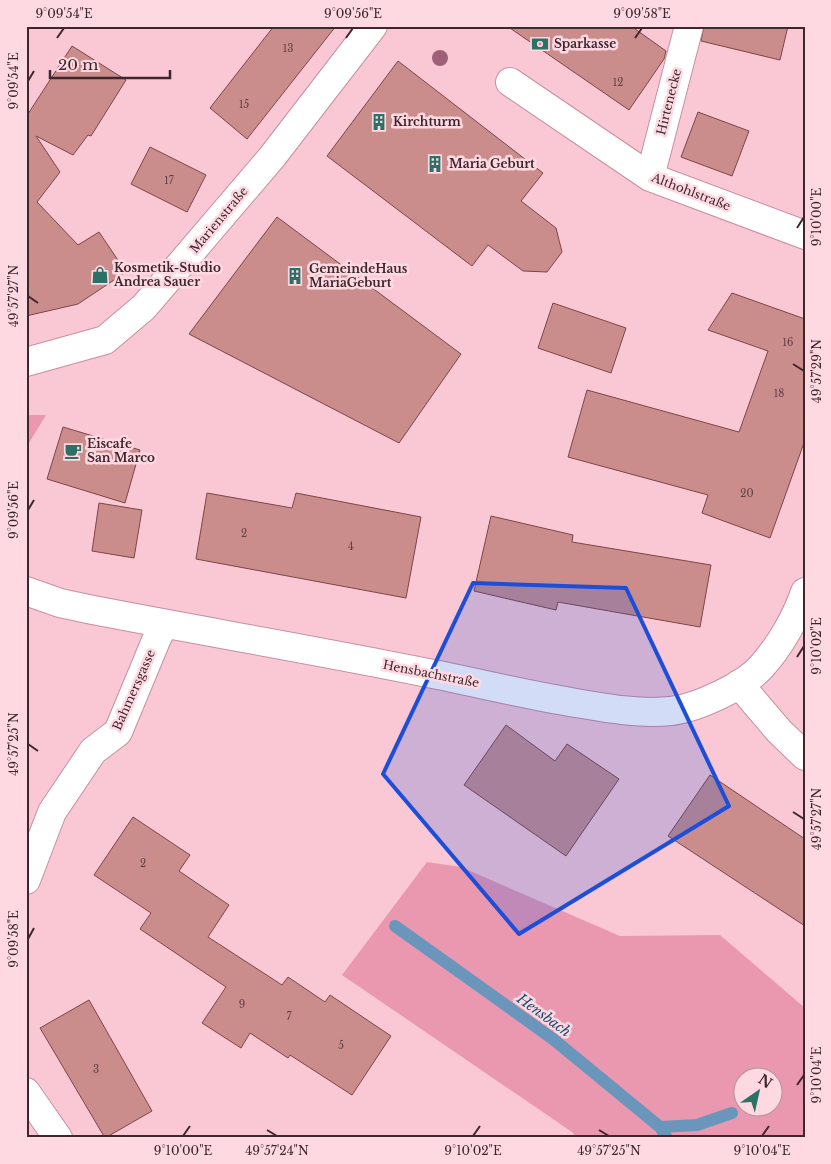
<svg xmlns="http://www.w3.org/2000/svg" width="831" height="1164" font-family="'Libre Baskerville',serif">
  <rect width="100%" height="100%" fill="#fac8d5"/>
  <!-- green -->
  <path fill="#ea98b0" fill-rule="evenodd" d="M26 415H46L26 448Z
    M427 862 461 867 620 936 720 935 805 1008V1138H577L572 1132 342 975ZM744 1076H774V1106H744Z"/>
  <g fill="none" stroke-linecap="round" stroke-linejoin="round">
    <!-- stream -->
    <path stroke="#6b96bc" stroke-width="12" d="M395 926 553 1039 660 1127 667 1138
      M660 1127 697 1125 732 1113"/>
  </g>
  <!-- building -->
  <path fill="#ca8d8c" stroke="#7c4646" d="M274 26H336L247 139 210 108Z
    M507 26H631L666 51 664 59 629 110Z
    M704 26H788L780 60 701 41Z
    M72 46 126 80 91 136 88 135 73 155 36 136 60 172 37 202 78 245 99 232 126 272 78 304 26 316V117Z
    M398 61 543 173 521 201 556 228 562 252 547 272 523 271 488 245 472 266 327 156Z
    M698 112 749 131 732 176 681 157Z
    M150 147 206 175 187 212 131 184Z
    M277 217 461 354 399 443 189 334Z
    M732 293 805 319V440L770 538 702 513 708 495 568 457 587 390 739 432 768 351 708 330Z
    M553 303 626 328 611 373 538 348Z
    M63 427 140 450 125 503 47 479Z
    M207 493 292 508 296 493 421 517 406 598 196 559Z
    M99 503 142 510 134 558 92 551Z
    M491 516 573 535 572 542 711 565 700 627 558 602 556 610 474 591Z
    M506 725 555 761 567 744 619 779 566 856 464 785Z
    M710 775 805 839V926L668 836Z
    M133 817 190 855 179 871 229 905 208 937 282 985 288 977 325 1002 330 995 391 1036 352 1095 290 1055 288 1058 250 1033 241 1048 202 1023 226 987 140 929 151 913 94 875Z
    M89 1000 152 1111 105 1138 40 1028Z"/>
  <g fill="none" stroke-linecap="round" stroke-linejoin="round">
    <!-- street casing -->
    <g stroke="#c98e9f" stroke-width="30">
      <path id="street" d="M510 82 650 177 805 235
        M650 177 689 26
        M26 362 105 340 144 307 272 157 373 26
        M739 684 779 731 805 756
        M26 880 52 812 93 751 118 732 157 638 164 624
        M26 1092 58 1138"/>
    </g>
    <!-- secondary casing -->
    <g stroke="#c98e9f" stroke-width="30">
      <path id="secondary" d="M26 591 60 603 88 609C201 631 315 650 428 673 479 683 530 696 582 704 611 709 641 714 671 711 697 708 745 686 762 666 780 646 796 618 805 592"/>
    </g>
    <!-- street -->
    <use href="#street" stroke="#fff" stroke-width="28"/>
    <!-- secondary -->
    <use href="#secondary" stroke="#fff" stroke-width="28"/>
  </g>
  <!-- trees -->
  <circle fill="#9e6077" cx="440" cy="58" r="8"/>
  <!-- marked area -->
  <path fill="#1d4ed8" fill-opacity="0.2" stroke="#1d4ed8" stroke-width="4" stroke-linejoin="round" d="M473 583 626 588 729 806 519 934 383 774Z"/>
  <!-- ticks -->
  <path fill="none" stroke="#3e262d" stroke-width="2" d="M57 38 64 28M346 38 353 28M635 38 642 28M28 81 34 71M797 228 804 217M28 296 38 303M793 364 804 371M28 510 34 500M797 657 804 646M28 744 38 751M793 812 804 819M28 939 34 928M797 1085 804 1075M267 1130 277 1136M599 1130 609 1136M183 1136 190 1126M473 1136 480 1126M762 1136 769 1126"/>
  <!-- icons -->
  <defs>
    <g id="bank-bare" transform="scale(1.35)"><path d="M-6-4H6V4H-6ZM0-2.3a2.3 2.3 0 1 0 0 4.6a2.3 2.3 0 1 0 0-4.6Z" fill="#2b7165" stroke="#ffd9e2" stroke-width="2.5" paint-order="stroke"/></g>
    <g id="building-bare" transform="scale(1.35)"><path d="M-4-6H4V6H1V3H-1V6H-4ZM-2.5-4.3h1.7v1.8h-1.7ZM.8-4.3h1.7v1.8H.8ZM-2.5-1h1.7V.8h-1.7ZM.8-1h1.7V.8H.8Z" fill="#2b7165" stroke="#ffd9e2" stroke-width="2.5" paint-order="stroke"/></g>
    <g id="shop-bare" transform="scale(1.35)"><path d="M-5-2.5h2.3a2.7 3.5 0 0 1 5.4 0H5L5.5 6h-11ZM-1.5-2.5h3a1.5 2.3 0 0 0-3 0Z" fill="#2b7165" stroke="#ffd9e2" stroke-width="2.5" paint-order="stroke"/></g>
    <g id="cafe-bare" transform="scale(1.35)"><path d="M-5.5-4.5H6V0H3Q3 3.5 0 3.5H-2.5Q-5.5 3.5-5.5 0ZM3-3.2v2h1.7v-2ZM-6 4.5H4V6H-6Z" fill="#2b7165" stroke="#ffd9e2" stroke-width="2.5" paint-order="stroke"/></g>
  </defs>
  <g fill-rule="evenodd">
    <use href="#bank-bare" x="540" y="44"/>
    <use href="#building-bare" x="379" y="122"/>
    <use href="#building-bare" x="435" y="164"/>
    <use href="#shop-bare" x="100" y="275"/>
    <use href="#building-bare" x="295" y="276"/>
    <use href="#cafe-bare" x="73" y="451"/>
  </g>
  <g text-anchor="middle" stroke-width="5" stroke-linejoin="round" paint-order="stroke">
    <!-- number labels -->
    <g font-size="10" fill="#614045">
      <text x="288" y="52">13</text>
      <text x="618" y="86">12</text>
      <text x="244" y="108">15</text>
      <text x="169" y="184">17</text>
      <text x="788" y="346">16</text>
      <text x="779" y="397">18</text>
      <text x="747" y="497">20</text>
      <text x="244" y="537">2</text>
      <text x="351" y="550">4</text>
      <text x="143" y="867">2</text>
      <text x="242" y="1008">9</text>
      <text x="289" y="1020">7</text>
      <text x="341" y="1049">5</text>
      <text x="96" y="1073">3</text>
    </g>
    <!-- poi labels -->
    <g font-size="12" font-weight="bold" fill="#3e262d" stroke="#ffd9e2" text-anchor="start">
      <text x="554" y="48">Sparkasse</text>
      <text x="393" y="126">Kirchturm</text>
      <text x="449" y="168">Maria Geburt</text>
      <text x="114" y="272">Kosmetik-Studio<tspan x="114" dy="14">Andrea Sauer</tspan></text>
      <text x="309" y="273">GemeindeHaus<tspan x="309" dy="14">MariaGeburt</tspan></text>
      <text x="87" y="448">Eiscafe<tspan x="87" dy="14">San Marco</tspan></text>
    </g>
    <!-- street labels -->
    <g font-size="12" fill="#3e262d" stroke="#ffd9e2">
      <text transform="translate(669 102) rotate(-76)" y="4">Hirtenecke</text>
      <text transform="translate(691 192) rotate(21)" y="4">Althohlstraße</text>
      <text transform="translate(219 220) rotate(-50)" y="4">Marienstraße</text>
      <text transform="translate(431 674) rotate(11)" y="4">Hensbachstraße</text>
      <text transform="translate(134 690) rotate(-66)" y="4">Bahmersgasse</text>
    </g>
    <!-- water labels -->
    <g font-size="14" font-style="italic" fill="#174d6f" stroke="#ffd9e2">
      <text transform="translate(544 1015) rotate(36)" y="5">Hensbach</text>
    </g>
  </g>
  <!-- border -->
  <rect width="831" height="1164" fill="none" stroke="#ffd9e2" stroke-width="55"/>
  <!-- north arrow -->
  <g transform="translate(758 1092) rotate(34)"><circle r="24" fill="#ffd9e2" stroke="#b2919a"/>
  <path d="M0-4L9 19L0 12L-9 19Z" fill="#2b7165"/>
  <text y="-8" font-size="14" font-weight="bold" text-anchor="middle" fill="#3e262d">N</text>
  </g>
  <!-- scale -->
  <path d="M50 70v8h120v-8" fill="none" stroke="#3e262d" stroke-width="2.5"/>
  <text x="58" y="70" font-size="15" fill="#3e262d" stroke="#ffd9e2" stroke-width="4" paint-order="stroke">20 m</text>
  <rect x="28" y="28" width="776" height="1108" fill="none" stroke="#3e262d" stroke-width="2"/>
  <g font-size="12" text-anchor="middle" fill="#3e262d">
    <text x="64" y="18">9°09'54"E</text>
    <text x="353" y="18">9°09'56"E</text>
    <text x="642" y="18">9°09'58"E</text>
    <text transform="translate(14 81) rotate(-90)" y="4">9°09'54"E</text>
    <text transform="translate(817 217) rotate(-90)" y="4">9°10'00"E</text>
    <text transform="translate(14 296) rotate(-90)" y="4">49°57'27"N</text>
    <text transform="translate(817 371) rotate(-90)" y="4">49°57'29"N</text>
    <text transform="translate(14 510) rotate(-90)" y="4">9°09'56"E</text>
    <text transform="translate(817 646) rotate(-90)" y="4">9°10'02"E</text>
    <text transform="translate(14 744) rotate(-90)" y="4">49°57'25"N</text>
    <text transform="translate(817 819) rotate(-90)" y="4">49°57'27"N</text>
    <text transform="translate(14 939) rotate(-90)" y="4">9°09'58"E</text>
    <text transform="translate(817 1075) rotate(-90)" y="4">9°10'04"E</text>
    <text x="183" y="1155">9°10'00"E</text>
    <text x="277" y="1155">49°57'24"N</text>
    <text x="473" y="1155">9°10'02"E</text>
    <text x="609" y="1155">49°57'25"N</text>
    <text x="762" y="1155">9°10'04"E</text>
  </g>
</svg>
